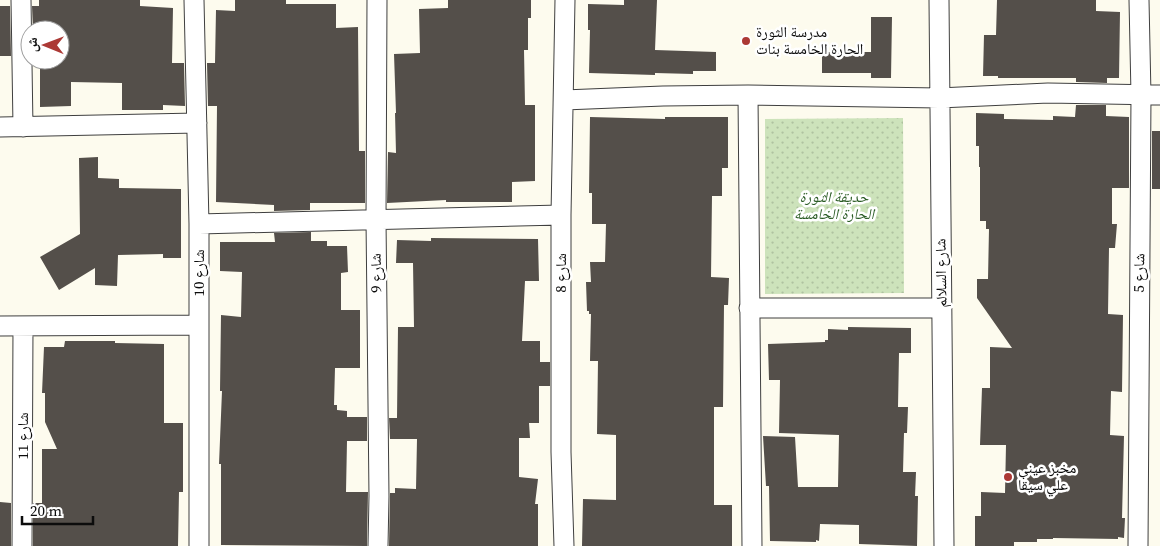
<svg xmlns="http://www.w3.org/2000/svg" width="1160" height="546" font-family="'Source Serif 4','Noto Naskh Arabic',serif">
  <defs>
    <pattern id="park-dots" width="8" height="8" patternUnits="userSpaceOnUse" patternTransform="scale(1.25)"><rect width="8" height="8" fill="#cde3bb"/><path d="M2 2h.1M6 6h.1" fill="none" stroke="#afc2a0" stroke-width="1.8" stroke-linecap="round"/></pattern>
  </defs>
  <rect width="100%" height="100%" fill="#fdfbee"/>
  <!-- park -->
  <path fill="url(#park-dots)" d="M903 118 904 293 765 294V119Z"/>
  <!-- building -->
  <path fill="#544f4a" d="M39 0H140V6L173 8 172 63H184L185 106 163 105V110H122V83L71 82V106L40 107V60H60V30H33L32 6H39Z
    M235 0H286V4H336V28L358 27 359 151H365V203H310V210L274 211V205L216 202 217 106H208L207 63H215L216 10 235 11Z
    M448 0H531V18H528V50H524L525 105H535V181L512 182V202H446V200L387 203 388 152 396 153 395 113H396L394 54 420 53 419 9 448 8Z
    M624 0H657L655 50 716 52V71H693V74L655 73V75L589 73 590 30H588V4L624 5Z
    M997 0H1096V11L1120 12 1119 78H1107V83L1076 82V78H998V76H983L984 35H996Z
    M0 6H10L11 56H0Z
    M871 17H892L891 78H871V73H822V52H871Z
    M1076 105H1106V116L1129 117V188H1112V224H1117L1115 248H1109L1108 314 1123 315 1122 392 1111 391 1110 435 1124 436 1122 518H1125L1124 538 1118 537V539L1053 538V539H1037V542H1014V546H975V516H981V492L1005 493 1006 445H980L982 388H990V347L1012 348 977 298V279H988L989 229H986V221H980V167H979V146H976V113L1004 114V119L1053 120V116L1075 117Z
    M590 117 665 119V117H728V168H722V196H712L711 277 729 278 728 305H724L723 407H714V505H732V546H582L583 499 616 500V435L597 434 598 361H590L591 314H589V311H587L586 282H591L590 262H605L606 224H592V193H589Z
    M1152 131H1160V189H1152Z
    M98 157V178L119 179V188L181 189V258H163V254L118 255 117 286 95 285V268L59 290 40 257 80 234 79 158Z
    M311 232V241H327V246H347L348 272 341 273V310H360V368H335L334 405H337V410L347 411V417H367V441H347L346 492H368L367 546 221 545V464H219L222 391H220L221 315 241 317 242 272 220 271V242H275L274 233Z
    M431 238 538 239 539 281H525L522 341H540V362H550V386H539V423H529L530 438H519V477L538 479 535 504H538V546H389L390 493H395V488L416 489 417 439H390L389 418H397L398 327H414L413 263H396L397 240 431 241Z
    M848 327 911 328V353H899L898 407H908L907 433H904L903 472H916L915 496H918L917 546 859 544V525L820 524 819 541 816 540V542L770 541 769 486H766L763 436 795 437 798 487H838L839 435 779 433 780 380H769L768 344 825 342V340H828V329L848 330Z
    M65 341H115V343L164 344V423H183V492H179L178 546H33V503H42V449H57L45 422V393H42L44 347H64Z
    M0 502 11 503V546H0Z"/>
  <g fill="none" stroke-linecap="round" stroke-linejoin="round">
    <!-- street casing -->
    <g stroke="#3f3f3f" stroke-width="21">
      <path id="street" d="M21 0 23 127
        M194 0 199 224V546
        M377 0 376 219 379 496 378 546
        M939 0 944 546
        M748 95 752 546
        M564 100 663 96 748 95 939 98 1048 93 1160 95
        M0 127 197 123
        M199 224 561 215
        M749 308H942
        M0 326 198 325
        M22 546 23 327
        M564 546 561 452V215L565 0
        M1138 546 1141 95 1139 0"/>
    </g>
    <!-- street -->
    <use href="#street" stroke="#fff" stroke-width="19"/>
  </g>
  <!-- markers -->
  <g fill="#ac3935" stroke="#fff" stroke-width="2">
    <circle cx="746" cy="41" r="5"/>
    <circle cx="1008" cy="477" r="5"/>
  </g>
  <g text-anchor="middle" stroke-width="5" stroke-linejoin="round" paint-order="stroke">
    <!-- poi labels -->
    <g font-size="15" fill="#0c0c0c" stroke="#fff" text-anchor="start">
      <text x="756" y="37">مدرسة الثورة<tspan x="756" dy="17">الحارة الخامسة بنات</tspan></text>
      <text x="1018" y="473">مخبز عيني<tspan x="1018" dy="17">علي سيقا</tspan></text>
    </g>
    <!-- park labels -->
    <g font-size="15" font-style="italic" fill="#2b5c25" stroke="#fff">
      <text x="834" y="202">حديقة الثورة<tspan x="834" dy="17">الحارة الخامسة</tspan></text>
    </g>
    <!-- street labels -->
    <g font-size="15" fill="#0c0c0c" stroke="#fff">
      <text transform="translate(199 273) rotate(-90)" y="5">شارع 10</text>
      <text transform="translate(376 273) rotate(-91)" y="5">شارع 9</text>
      <text transform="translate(561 273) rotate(-90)" y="5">شارع 8</text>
      <text transform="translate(941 273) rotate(-91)" y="5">شارع السلالم</text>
      <text transform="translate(1139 273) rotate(-89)" y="5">شارع 5</text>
      <text transform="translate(23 436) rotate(-90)" y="5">شارع 11</text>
    </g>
  </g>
  <!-- north arrow -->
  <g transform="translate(45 45) rotate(271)"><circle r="24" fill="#ffffff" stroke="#9e9e9e"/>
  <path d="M0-4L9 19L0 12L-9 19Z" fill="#ac3935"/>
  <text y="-8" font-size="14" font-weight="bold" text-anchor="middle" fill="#0c0c0c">ش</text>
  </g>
  <!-- scale -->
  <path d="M22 516v8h71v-8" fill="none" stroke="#0c0c0c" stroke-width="2.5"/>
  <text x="30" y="516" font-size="15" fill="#0c0c0c" stroke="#ffffff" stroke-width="4" paint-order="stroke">20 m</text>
</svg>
